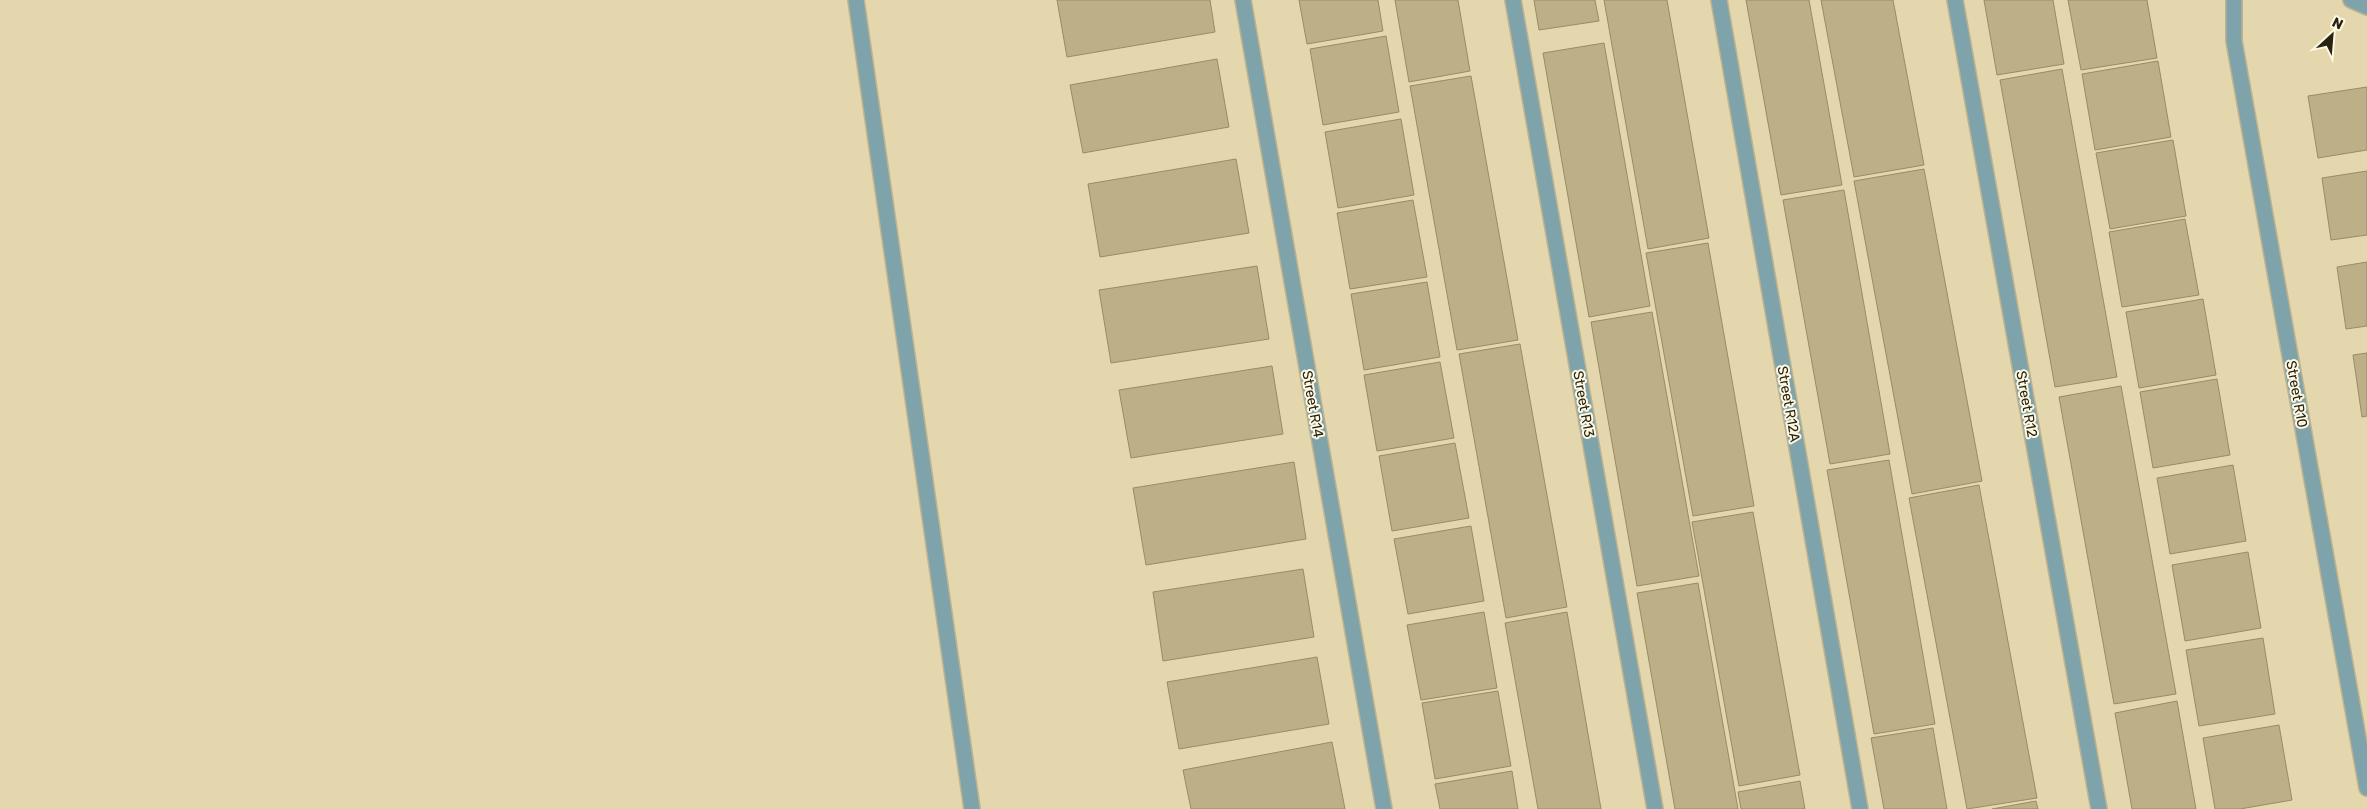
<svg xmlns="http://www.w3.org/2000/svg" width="2367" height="809" font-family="Rubik,sans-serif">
  <rect width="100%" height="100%" fill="#e4d7ad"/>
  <!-- building -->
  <path fill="#bdb087" stroke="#988c64" d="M1057 0H1210L1215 32 1067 57Z
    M1299 0H1378L1383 31 1307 44Z
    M1395 0H1458L1470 71 1409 82Z
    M1534 0H1595L1599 21 1539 30Z
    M1604 0H1667L1709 238 1648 249Z
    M1746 0H1809L1842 185 1781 195Z
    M1821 0H1893L1924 165 1854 177Z
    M1984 0H2053L2064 64 1997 75Z
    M2068 0H2147L2157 58 2081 70Z
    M1386 36 1399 112 1323 125 1310 49Z
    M1604 43 1650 306 1589 317 1543 53Z
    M1217 59 1229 127 1083 153 1070 85Z
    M2158 61 2171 137 2095 150 2082 74Z
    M2062 69 2117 377 2055 387 2000 80Z
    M1471 76 1518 340 1457 350 1410 86Z
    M2367 87V150L2318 158 2308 96Z
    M1401 119 1414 195 1338 208 1325 132Z
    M2173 140 2186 216 2110 229 2096 153Z
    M1236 159 1249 233 1100 257 1088 184Z
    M1924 169 1982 481 1912 494 1854 181Z
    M2367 171V235L2331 240 2322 178Z
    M1844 190 1890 454 1830 464 1783 200Z
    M1413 200 1427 277 1350 289 1337 213Z
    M2185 219 2199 295 2122 307 2109 232Z
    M1708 243 1754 506 1693 516 1646 253Z
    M2367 262V326L2346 329 2337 267Z
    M1257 266 1269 339 1111 363 1099 290Z
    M1427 282 1440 357 1364 370 1351 294Z
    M2203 299 2216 375 2139 388 2126 312Z
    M1652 312 1699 576 1637 586 1591 322Z
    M1520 344 1567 607 1506 618 1459 354Z
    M2367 353V416L2362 417 2353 355Z
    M1440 362 1454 438 1377 451 1364 375Z
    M1272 366 1283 434 1131 458 1119 390Z
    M2217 379 2230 455 2153 468 2140 392Z
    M2121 386 2176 694 2114 704 2059 397Z
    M1455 443 1469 518 1392 531 1379 456Z
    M1889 460 1935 724 1874 734 1827 470Z
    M1294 462 1306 539 1146 565 1133 488Z
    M2233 465 2246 541 2170 554 2157 478Z
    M1979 485 2037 798 1967 809 1909 498Z
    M1753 512 1800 775 1739 786 1692 522Z
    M1471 526 1484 601 1408 614 1394 539Z
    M2248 552 2261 628 2185 641 2172 565Z
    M1303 569 1314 637 1163 661 1153 592Z
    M1698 583 1738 809H1675L1637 593Z
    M1484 612 1497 688 1421 700 1407 625Z
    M1567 612 1601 809H1538L1505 623Z
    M2263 638 2275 714 2199 726 2186 650Z
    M1317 657 1329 724 1179 749 1167 682Z
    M1498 691 1511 766 1435 779 1422 703Z
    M2177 701 2196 809H2132L2115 713Z
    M2279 725 2292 800 2240 809H2215L2203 738Z
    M1933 728 1947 809H1884L1871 738Z
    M1332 742 1345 809H1191L1183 770Z
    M1512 771 1518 809H1440L1435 784Z
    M1800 781 1805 809H1741L1738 792Z
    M2036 801 2038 809H1992Z"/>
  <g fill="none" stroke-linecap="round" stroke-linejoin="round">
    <!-- lane casing -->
    <g stroke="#beb38e" stroke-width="18">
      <path id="lane" d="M856 0 972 809"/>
    </g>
    <!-- street casing -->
    <g stroke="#beb38e" stroke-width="18">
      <path id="street" d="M1243 0 1384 809
        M1513 0 1655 809
        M1719 0 1860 809
        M1955 0 2099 809
        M2234 0V41L2367 788
        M2351 0 2367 7"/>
    </g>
    <!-- lane -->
    <use href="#lane" stroke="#7fa3ab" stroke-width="15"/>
    <!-- street -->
    <use href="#street" stroke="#7fa3ab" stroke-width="15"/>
  </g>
  <g text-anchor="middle" stroke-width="4" stroke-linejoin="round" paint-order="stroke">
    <!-- street labels -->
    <g font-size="14" fill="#272312" stroke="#fff8e3">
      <text transform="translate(2297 394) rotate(80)" y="5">Street R10</text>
      <text transform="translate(1313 404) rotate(80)" y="5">Street R14</text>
      <text transform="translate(1584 404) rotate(80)" y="5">Street R13</text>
      <text transform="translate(1789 404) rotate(80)" y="5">Street R12A</text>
      <text transform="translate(2027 404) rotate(80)" y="5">Street R12</text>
    </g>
  </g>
  <!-- north arrow -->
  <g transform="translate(2332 35) rotate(26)" stroke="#fff8e3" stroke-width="4" paint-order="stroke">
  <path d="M0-4L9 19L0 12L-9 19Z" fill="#272312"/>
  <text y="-8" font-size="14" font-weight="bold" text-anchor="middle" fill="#272312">N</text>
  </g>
</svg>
